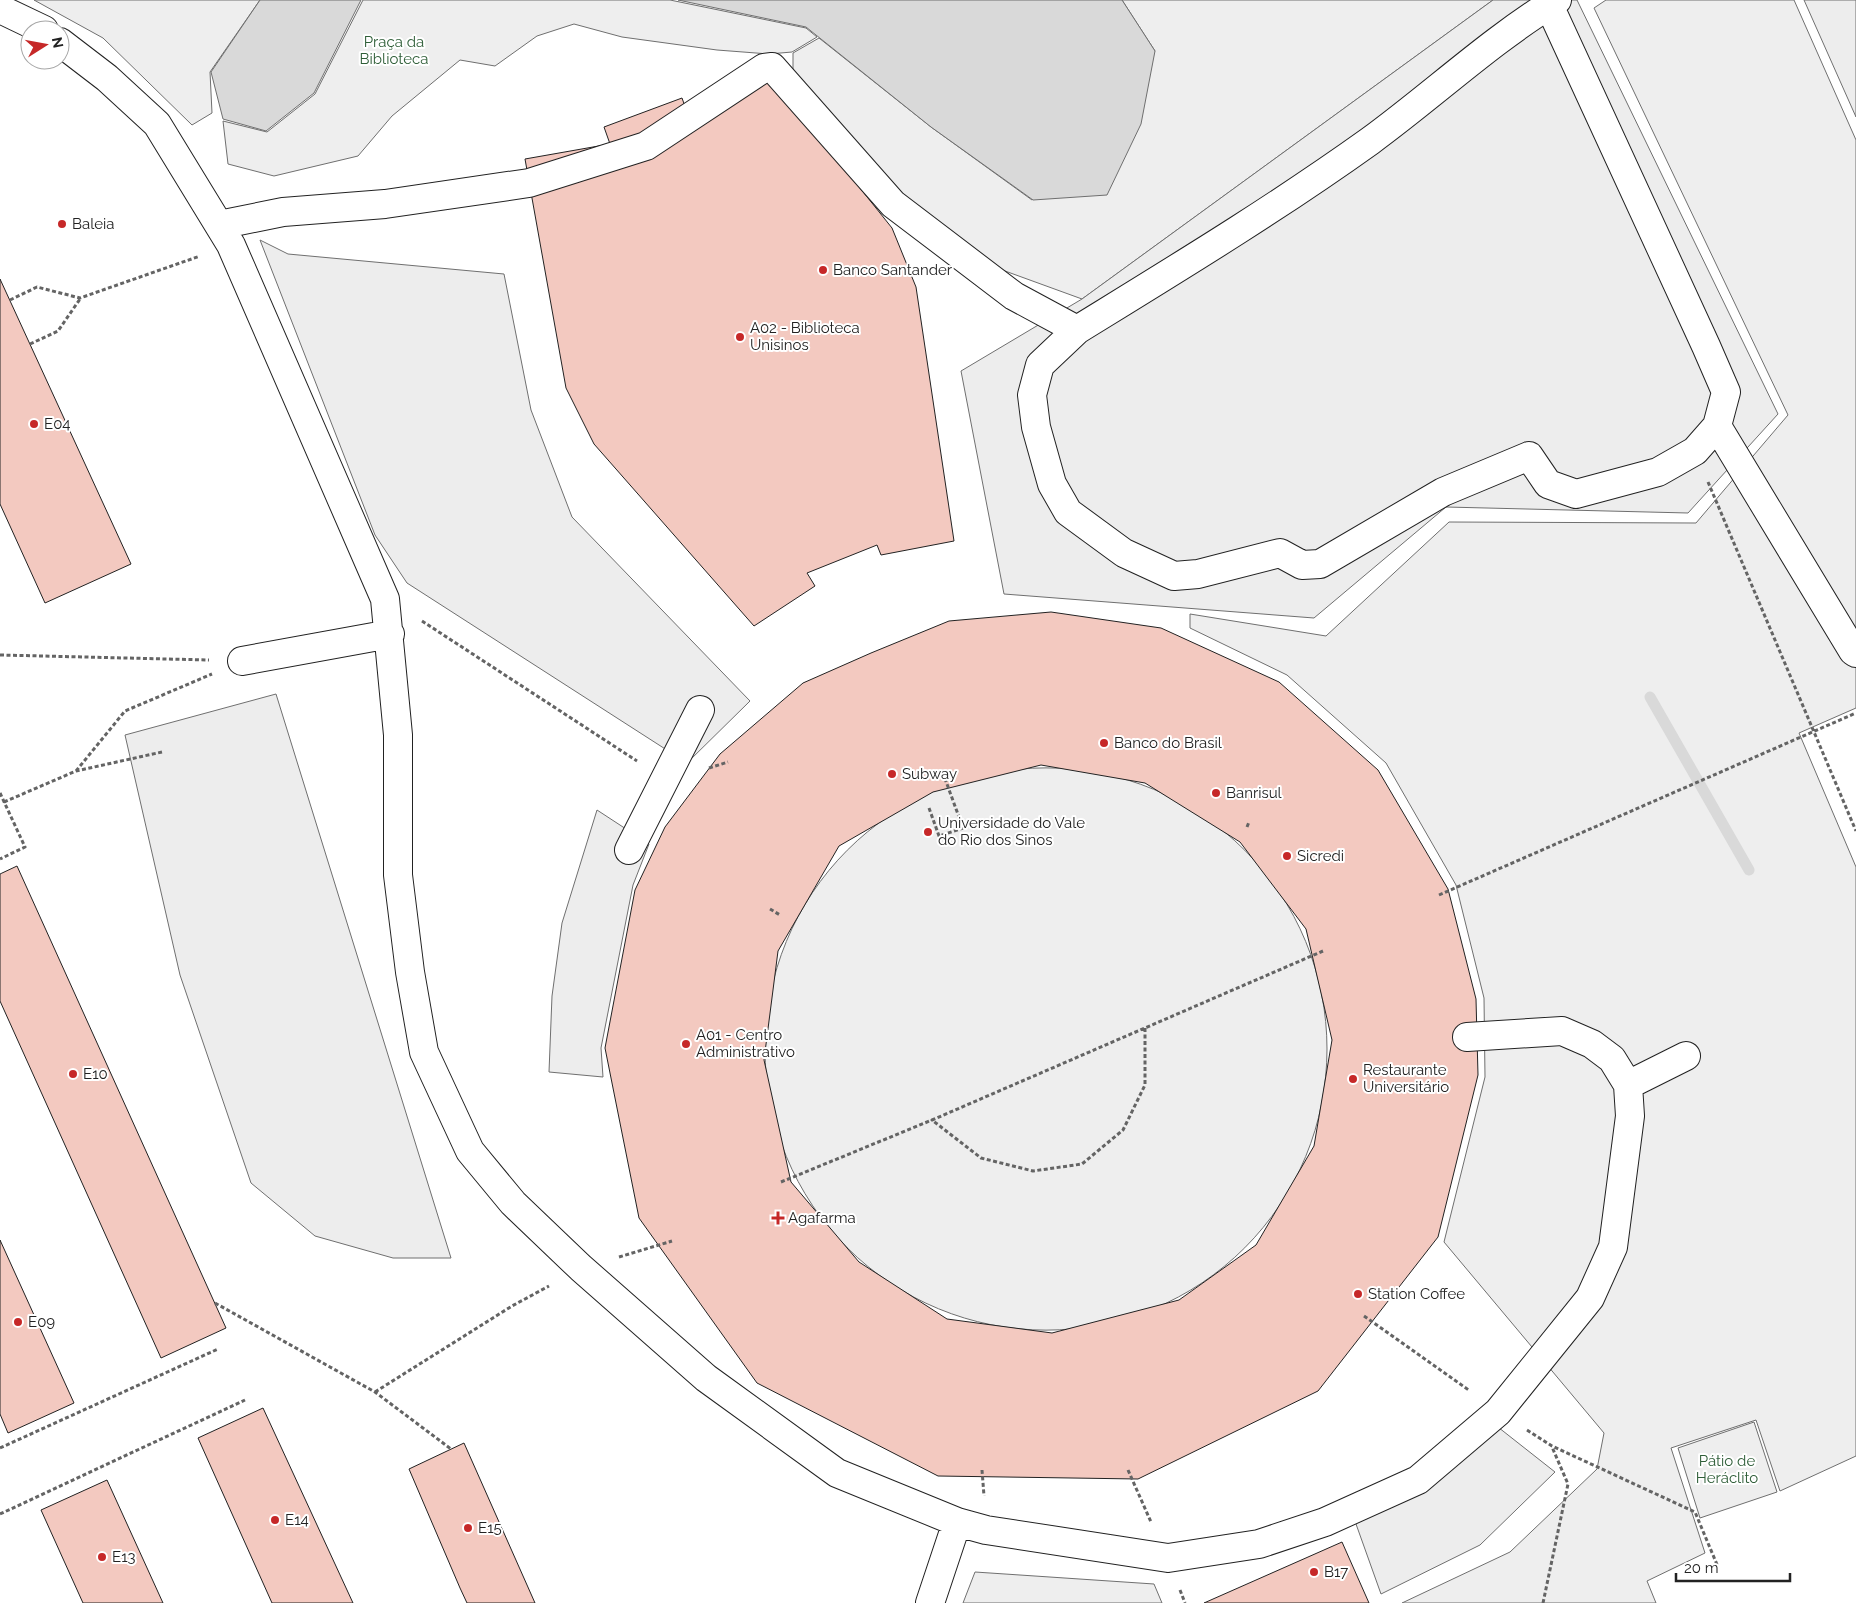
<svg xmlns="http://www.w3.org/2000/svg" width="1856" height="1603" font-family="Raleway,sans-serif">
  <rect width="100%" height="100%" fill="#fff"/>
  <!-- green -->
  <path fill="#eee" stroke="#6f6f6f" d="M34 0H260L210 72 212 113 192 125 103 38Z
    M363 0H670L806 28 817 37 792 52 769 54 717 50 622 37 574 24 537 36 495 66 460 60 392 116 358 156 274 176 228 164 223 121 267 132 315 94Z
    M1122 0H1493L1082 299 994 267 937 224 833 133 793 84V53L819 38 931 127 1032 200 1155 51Z
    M1606 0H1794L1856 140V708L1799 733 1856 867V1456L1780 1491 1756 1420 1671 1448 1705 1553 1647 1581 1656 1603H1402L1510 1552 1597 1469 1604 1433 1444 1242 1485 1077 1484 998 1456 885 1386 763 1287 675 1190 628V614L1326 636 1449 522 1696 523 1788 415 1594 8Z
    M765 1049a281 281 0 1 1 562 0a281 281 0 1 1-562 0Z
    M1754 1422 1777 1492 1700 1518 1678 1448Z
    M975 1572 1154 1584 1162 1603H963Z"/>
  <!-- parking -->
  <path fill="#ededed" stroke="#6f6f6f" d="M1493 0H1577L1778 414 1688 513 1446 507 1314 618 1004 594 961 371 1082 299Z
    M1804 0H1856V117Z
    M260 240 288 254 504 274 531 410 572 517 750 701 687 763 407 583 375 535Z
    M276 694 451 1258H393L315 1236 251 1183 180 975 125 735Z
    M597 810 649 844 633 885 601 1048 603 1077 549 1072 552 996 562 923Z
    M1489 1420 1555 1472 1480 1545 1381 1594 1351 1510Z"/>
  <!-- water -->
  <path fill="#d9d9d9" stroke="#6f6f6f" d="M260 0H361L314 93 266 131 223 119 211 72Z
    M678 0H1122L1155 51 1141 124 1107 195 1033 200 931 127 806 27Z"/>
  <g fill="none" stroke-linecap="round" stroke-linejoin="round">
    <!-- stream -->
    <path stroke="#d9d9d9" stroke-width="11" d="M1650 697 1749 870"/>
  </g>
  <!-- building -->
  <path fill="#f3c9c0" stroke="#222" fill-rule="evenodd" d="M755 57 892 228 916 287 954 541 881 555 877 545 807 573 815 586 754 626 594 444 566 388 525 159 610 144 604 127 682 98 687 112Z
    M0 279 131 564 45 603 0 504Z
    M1051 612 1161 628 1279 682 1378 770 1448 889 1476 999 1478 1075 1438 1237 1318 1391 1138 1479 938 1476 757 1383 639 1218 605 1048 635 890 665 827 720 754 803 683 871 653 949 621ZM1041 765 1145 783 1240 842 1306 929 1332 1040 1314 1146 1256 1245 1179 1300 1052 1333 947 1319 859 1262 791 1182 764 1060 778 951 839 846 933 792Z
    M17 866 226 1328 161 1358 0 1001V874Z
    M0 1240 74 1403 8 1433 0 1414Z
    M263 1408 353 1603H272L198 1438Z
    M464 1443 535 1603H467L460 1588 409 1469Z
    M107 1480 163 1603H83L41 1510Z
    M1342 1542 1369 1603H1204Z"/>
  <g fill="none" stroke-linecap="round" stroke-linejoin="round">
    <!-- minor casing -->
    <g stroke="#222" stroke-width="30">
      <path id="minor" d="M0 9 44 30
        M60 42 107 78 157 124 231 245 385 599 398 735V875L410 972 424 1052 470 1151 513 1203 581 1268 706 1378 837 1473 957 1522 986 1530 1168 1558 1259 1544 1325 1522 1418 1480 1498 1412 1590 1298 1613 1247 1630 1116 1628 1085 1612 1059 1592 1044 1562 1031 1467 1037
        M219 225 283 212 385 204 529 183 646 146 764 68 772 67 893 204 1014 296 1077 330C1176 269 1275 209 1370 141 1433 95 1490 41 1557 0
        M1077 330 1040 365 1032 395 1036 427 1052 484 1068 512 1124 553 1174 576 1198 574 1280 553 1302 565 1320 564 1443 492 1529 456 1548 484 1576 494 1658 472 1695 451 1717 426 1726 392 1706 346 1549 5
        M1717 426 1853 651 1856 653
        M242 661 390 634
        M629 850 700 710
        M1628 1085 1686 1056
        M930 1603 957 1522"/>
    </g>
    <!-- path -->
    <path stroke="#646464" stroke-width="3" stroke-dasharray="4 2.5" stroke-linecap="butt" d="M10 300 37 287 80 298 200 256
      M30 344 58 331 80 299
      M1708 482 1856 831
      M422 621 637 761
      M0 655 209 660
      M709 768 728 762
      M76 771 125 711 212 674
      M0 793 25 847 0 859
      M4 802 76 771 162 752
      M929 808 939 836 963 828 944 776
      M1247 827 1249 822
      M0 873V874
      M1439 895 1856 713
      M770 909 780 915
      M1145 1028V1085L1123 1130 1082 1164 1033 1171 981 1158 932 1120 1323 951
      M781 1182 932 1120
      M619 1257 672 1241
      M215 1303 375 1392 451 1449
      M1364 1316 1470 1391
      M375 1392 512 1306 549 1286
      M1527 1430 1552 1446 1695 1512 1718 1567
      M0 1448 218 1349
      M982 1470 984 1496
      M1128 1470 1151 1522
      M0 1514 245 1400
      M1180 1590 1185 1603
      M1543 1603 1568 1484 1552 1447"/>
    <!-- minor -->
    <use href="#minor" stroke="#fff" stroke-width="28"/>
  </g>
  <!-- markers -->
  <g fill="#c62828" stroke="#fff" stroke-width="2">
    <circle cx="62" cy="224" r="5"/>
    <circle cx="823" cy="270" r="5"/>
    <circle cx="740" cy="337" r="5"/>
    <circle cx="34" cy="424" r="5"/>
    <circle cx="1104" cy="743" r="5"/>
    <circle cx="892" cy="774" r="5"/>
    <circle cx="1216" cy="793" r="5"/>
    <circle cx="928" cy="832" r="5"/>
    <circle cx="1287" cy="856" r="5"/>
    <circle cx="686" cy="1044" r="5"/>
    <circle cx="73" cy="1074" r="5"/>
    <circle cx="1353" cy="1079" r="5"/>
    <path d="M775.5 1210.5h5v5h5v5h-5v5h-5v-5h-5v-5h5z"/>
    <circle cx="1358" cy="1294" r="5"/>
    <circle cx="18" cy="1322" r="5"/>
    <circle cx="275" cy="1520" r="5"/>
    <circle cx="468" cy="1528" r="5"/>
    <circle cx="102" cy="1557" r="5"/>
    <circle cx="1314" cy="1572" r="5"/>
  </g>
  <g text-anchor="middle" stroke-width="4" stroke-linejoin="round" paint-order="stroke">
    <!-- park labels -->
    <g font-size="15" fill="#2f5e38" stroke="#fff">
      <text x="394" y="47">Praça da<tspan x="394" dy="17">Biblioteca</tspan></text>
      <text x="1727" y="1466">Pátio de<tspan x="1727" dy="17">Heráclito</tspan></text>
    </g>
    <!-- poi labels -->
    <g font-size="15" fill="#222" stroke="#fff" text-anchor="start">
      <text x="72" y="229">Baleia</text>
      <text x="833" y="275">Banco Santander</text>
      <text x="750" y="333">A02 - Biblioteca<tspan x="750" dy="17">Unisinos</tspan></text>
      <text x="44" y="429">E04</text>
      <text x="1114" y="748">Banco do Brasil</text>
      <text x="902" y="779">Subway</text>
      <text x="1226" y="798">Banrisul</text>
      <text x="938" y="828">Universidade do Vale<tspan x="938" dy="17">do Rio dos Sinos</tspan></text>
      <text x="1297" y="861">Sicredi</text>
      <text x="696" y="1040">A01 - Centro<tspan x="696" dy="17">Administrativo</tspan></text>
      <text x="1363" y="1075">Restaurante<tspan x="1363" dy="17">Universitário</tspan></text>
      <text x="83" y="1079">E10</text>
      <text x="788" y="1223">Agafarma</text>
      <text x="1368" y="1299">Station Coffee</text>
      <text x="28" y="1327">E09</text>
      <text x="285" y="1525">E14</text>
      <text x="478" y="1533">E15</text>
      <text x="112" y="1562">E13</text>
      <text x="1324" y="1577">B17</text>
    </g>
  </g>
  <!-- north arrow -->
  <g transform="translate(45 45) rotate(79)"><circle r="24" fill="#ffffff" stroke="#a7a7a7"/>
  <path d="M0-4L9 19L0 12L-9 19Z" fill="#c62828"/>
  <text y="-8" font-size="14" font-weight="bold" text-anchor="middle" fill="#222222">N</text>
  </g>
  <!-- scale -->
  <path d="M1676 1573v8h114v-8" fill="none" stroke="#222222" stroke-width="2.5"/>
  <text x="1684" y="1573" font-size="15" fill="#222222" stroke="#ffffff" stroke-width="4" paint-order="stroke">20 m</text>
</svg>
